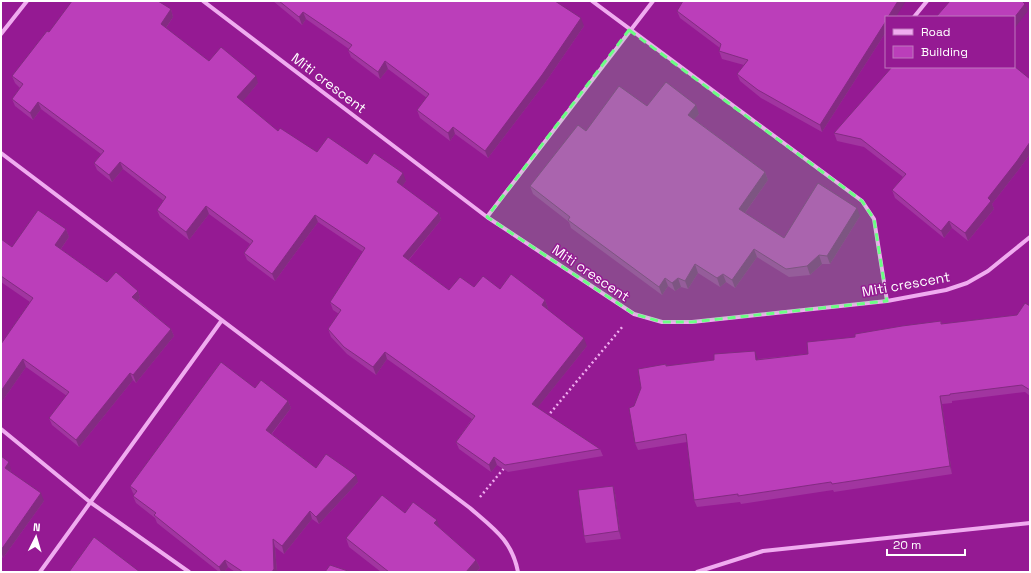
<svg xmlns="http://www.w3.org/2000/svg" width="1031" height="573" font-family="'Space Grotesk',sans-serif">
  <rect width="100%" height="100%" fill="#951a93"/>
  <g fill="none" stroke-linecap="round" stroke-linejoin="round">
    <!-- path -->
    <path stroke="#f0acf0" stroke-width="2.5" stroke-dasharray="2 3" stroke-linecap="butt" d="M547 417 623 326
      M480 497 505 467"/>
    <!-- street -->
    <path stroke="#f0acf0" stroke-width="4" d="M203 1 487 217 634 314 662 322H692L887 301 946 290 967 283 988 271 1030 237
      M592 1 862 201 874 219 887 301
      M914 17 927 1
      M1 34 27 1
      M1 153 470 508C493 528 512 540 518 572
      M487 217 653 1
      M1 429 90 502 189 572
      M40 572 222 320
      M697 572 763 551 1030 523"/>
  </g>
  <!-- wall -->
  <path fill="#a135a0" d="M273 1H555L584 26 545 83 488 158 455 134 450 141 420 118 417 110 427 98 388 69 380 79 351 57 348 50 349 49 306 19 302 25Z
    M171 9 173 17 166 28 209 61 258 83 242 102 278 131 317 152 367 164 406 181 402 186 439 213 441 220 409 260 449 290 474 287 500 289 545 300 548 308 547 309 587 346 537 408 600 449 603 456 508 472 497 465 491 472 459 449 456 442 472 419 387 359 376 375 347 354 331 337 328 329 339 314 333 310 330 302 363 252 318 222 275 281 247 260 244 253 250 244 209 214 189 240 160 217 157 210 164 201 123 169 112 182 97 170 94 163 101 154 41 109 33 120 15 106 12 99 20 88 15 83 12 76 49 32Z
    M677 11 886 17V32L822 132 761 98 740 81 737 74 744 65 722 59 719 51 720 48 680 18Z
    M1030 79V154L1020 168 992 204 994 209 968 241 952 228 944 238 895 198 892 190 903 177 864 147 837 141 834 133Z
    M647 106 699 114 694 119 765 172 768 180 745 213 784 238 860 216 830 264H822L810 275 789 277 757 257 735 288 726 282 720 287 698 273 688 289 681 287 675 291 668 286 662 295 571 228 569 222 533 194 530 186 586 131Z
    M66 229 69 237 61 249 107 282 138 291 140 298 138 301 171 329 174 336 136 383 133 380 79 447 52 425 49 418 67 396 26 367 1 403V344L30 302 1 282V239L12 247Z
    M1030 306V396L1025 392 952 401V403L942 404 952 474 834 492 833 490 741 504 740 502 697 507 694 500 687 442 638 450 635 443 634 406 666 364 667 366 714 360 758 359 808 354 855 337 941 321 942 324 1017 315Z
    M255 388 288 401 291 408 272 434 316 468 358 482 319 524 312 519 284 554 275 547 277 572H235L228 567 224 572H219L157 523 155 518 136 503 133 496 134 494 133 493 130 486Z
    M1 456 11 470 10 472 44 501 3 558 1 556Z
    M613 486 615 493 621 539 586 543 584 536Z
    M405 513 440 528 476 560 480 568 476 572H381L349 547 346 538Z"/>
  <!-- shaded-wall -->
  <path fill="#832b82" d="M898 1H906L896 17H888Z
    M1025 4 1028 11 1014 29V18Z
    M171 9 173 17 163 32 161 24Z
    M303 12 306 19 302 25 299 17Z
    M581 18 584 26 545 83 488 158 485 151Z
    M886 21V32L822 132 820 125Z
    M385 61 388 69 380 79 378 72Z
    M256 76 258 83 240 105 237 97Z
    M38 102 41 109 33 120 30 113Z
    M696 105 699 114 691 123 688 115Z
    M453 127 455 134 450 141 448 133Z
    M1030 142V154L1020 168 992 204 994 209 968 241 965 233 988 198Z
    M120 162 123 169 112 182 109 175Z
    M765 172 768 180 742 217 739 209Z
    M403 173 406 181 400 189 397 182Z
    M206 206 209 214 189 240 186 232Z
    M857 208 860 216 830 264 827 256Z
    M439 213 441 220 406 263 403 256Z
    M315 215 318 222 275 281 272 274Z
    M949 221 952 228 944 238 941 231Z
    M66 229 69 237 58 253 55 245Z
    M754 249 757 257 735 288 732 280Z
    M819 255 822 264 810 275 807 266Z
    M695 264 698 273 688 289 685 281Z
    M723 274 726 282 720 287 717 278Z
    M665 278 668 286 662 295 659 287Z
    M678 278 681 287 675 291 672 283Z
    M138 291 140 298 135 304 132 297Z
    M545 300 548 308 544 313 542 305Z
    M171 329 174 336 136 383 133 375Z
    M584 338 587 346 534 412 532 404Z
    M755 351 758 359 759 367 756 360Z
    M385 352 387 359 376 375 373 367Z
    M23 359 26 367 1 403V391Z
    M130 373 133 380 79 447 76 440Z
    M940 396 942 404 952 474 950 466Z
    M288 401 291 408 269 437 266 430Z
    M494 457 497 465 491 472 489 465Z
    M9 462 11 470 7 475 5 468Z
    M356 475 358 482 319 524 316 517Z
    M613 486 615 493 621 539 619 531Z
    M41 493 44 501 3 558 1 550Z
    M310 511 312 519 284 554 282 546Z
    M437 520 440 528 434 523Z
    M273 539 275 547 277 572H272Z
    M225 560 228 567 224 572H221L219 567Z
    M476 560 480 568 476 572H466Z"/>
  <!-- building -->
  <path fill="#bb3eba" stroke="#832b82" d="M72 1H158L171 9 161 24 209 61 221 47 256 76 237 97 278 131 280 128 317 152 328 137 367 164 374 153 403 173 397 182 439 213 403 256 449 290 460 277 474 287 483 276 500 289 511 274 545 300 542 305 584 338 532 404 600 449 505 465 494 457 489 465 456 442 475 416 385 352 373 367 344 347 328 329 341 310 330 302 365 248 315 215 272 274 244 253 253 241 206 206 186 232 157 210 166 197 120 162 109 175 94 163 104 151 38 102 30 113 12 99 23 84 12 76 47 31 49 32Z
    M279 1H555L581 18 542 75 485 151 453 127 448 133 417 110 429 94 385 61 378 72 348 50 352 45 303 12 299 17Z
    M683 1H898L888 17H886V21L820 125 758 90 737 74 748 60 719 51 721 44 677 11Z
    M950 1H1022L1025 4 1014 18V17H936Z
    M1014 66 1030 79V142L1017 161 988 198 991 201 965 233 949 221 941 231 892 190 906 174 861 139 834 133 892 67H1014Z
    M666 82 696 105 688 115 765 172 739 209 784 238 818 183 857 208 827 256 819 255 807 266 786 269 754 249 732 280 723 274 717 278 695 264 685 281 678 278 672 283 665 278 659 287 568 220 570 217 530 186 578 125 586 131 619 86 647 106Z
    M38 210 66 229 55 245 107 282 116 272 138 291 132 297 171 329 133 375 130 373 76 440 49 418 69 392 23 359 1 391V344L33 298 1 276V239L12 247Z
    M1025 303 1030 306V390L1022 385 950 394V395L940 396 950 466 832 484 831 482 738 496V494L694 500 686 434 635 443 629 408 634 406 641 388 638 369 666 364V366L714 360V354L755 351 756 360 808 354 807 342 855 337V334L902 326 941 321V324L1017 315Z
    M221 362 255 388 261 380 288 401 266 430 316 468 326 454 356 475 316 517 310 511 282 546 273 539 274 569 272 572H243L225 560 219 567 154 515 156 513 133 496 137 491 130 486Z
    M1 456 9 462 5 468 41 493 1 550Z
    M613 486 619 531 584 536 578 490Z
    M382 495 405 513 413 502 437 520 434 523 476 560 466 572H389L346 538Z
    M94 537 140 572H69Z
    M330 565 351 572H325Z"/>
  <!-- marked area -->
  <path fill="#6bff84" fill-opacity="0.2" stroke="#6bff84" stroke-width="3" stroke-dasharray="8 5" stroke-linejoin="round" d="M629 30 862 201 874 219 887 301 692 322H662L634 314 487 217Z"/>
  <g text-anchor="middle" stroke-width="3" stroke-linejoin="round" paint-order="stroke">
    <!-- street labels -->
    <g font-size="14" fill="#fff" stroke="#951a93">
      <text transform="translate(329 83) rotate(37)" y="5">Miti crescent</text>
      <text transform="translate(591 273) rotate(34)" y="5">Miti crescent</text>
      <text transform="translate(906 284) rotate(-10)" y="5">Miti crescent</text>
    </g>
  </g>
  <!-- border -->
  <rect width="1031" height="573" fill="none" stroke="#ffffff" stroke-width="4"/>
  <!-- legend -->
  <rect x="885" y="16" width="130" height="52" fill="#951a93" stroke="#bf76be"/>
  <rect x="893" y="29" width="20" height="6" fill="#f0acf0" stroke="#bf76be"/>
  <text x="921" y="36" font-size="12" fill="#ffffff">Road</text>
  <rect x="893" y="46" width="20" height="12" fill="#bb3eba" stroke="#bf76be"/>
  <text x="921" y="56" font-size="12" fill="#ffffff">Building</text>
  <!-- north arrow -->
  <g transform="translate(36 537) rotate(5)" stroke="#951a93" stroke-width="3" paint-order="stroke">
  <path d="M0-3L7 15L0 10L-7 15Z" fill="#ffffff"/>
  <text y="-6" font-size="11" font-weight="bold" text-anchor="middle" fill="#ffffff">N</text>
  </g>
  <!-- scale -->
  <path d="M887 549v6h78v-6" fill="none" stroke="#ffffff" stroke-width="2"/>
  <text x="893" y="549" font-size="12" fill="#ffffff" stroke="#951a93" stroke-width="3" paint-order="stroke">20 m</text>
</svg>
